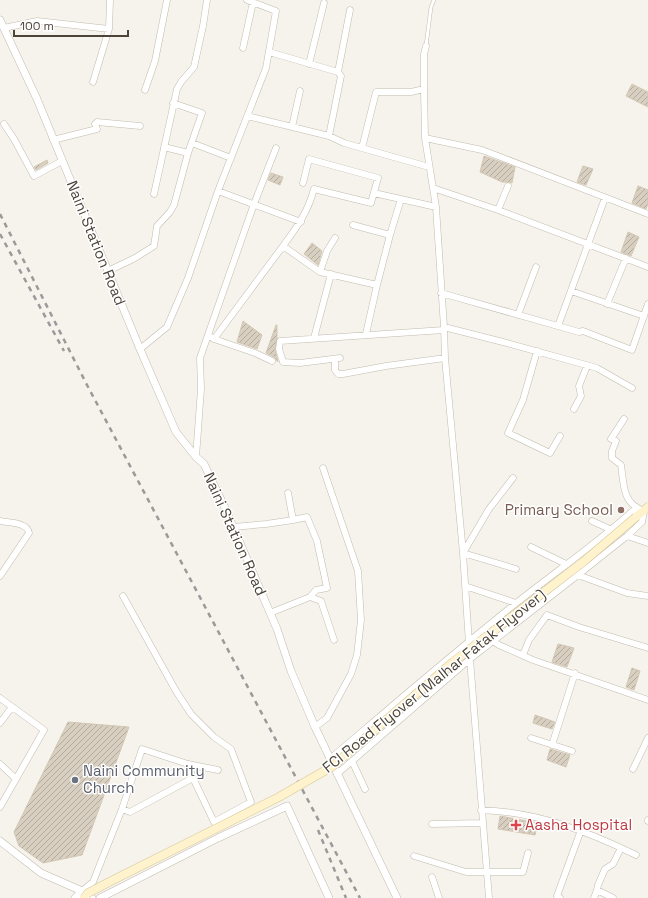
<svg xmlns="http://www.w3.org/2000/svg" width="648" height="898" font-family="'Space Grotesk',sans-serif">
  <defs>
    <pattern id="building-hatch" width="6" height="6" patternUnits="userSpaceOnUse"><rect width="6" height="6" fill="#d8cfc1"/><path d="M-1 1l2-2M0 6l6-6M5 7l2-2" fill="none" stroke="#b1aa9e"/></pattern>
  </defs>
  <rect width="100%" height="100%" fill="#f6f3ec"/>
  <!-- building -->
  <path fill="url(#building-hatch)" stroke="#d3c7b4" d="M632 84 648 92V107L626 96Z
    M484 156 515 167 512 183 509 182H502L480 172Z
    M47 160 48 163 36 170 34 167Z
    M583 166 593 169 586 185 577 182Z
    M271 173 283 177 280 185 268 180Z
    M638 186 648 190V204L646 209 632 203Z
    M628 232 639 237 631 256 621 252Z
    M312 243 322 251 318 265 304 254Z
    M243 321 262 335 257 349 237 342Z
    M276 325H277V338L275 349 278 362 274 357 266 353Z
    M558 644 574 648 567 667 552 662Z
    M632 668 640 671 634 690 626 687Z
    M535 715 555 722 552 729 533 723Z
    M68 722 129 727 82 855 43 863 19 846 14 832Z
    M550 749 570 755 566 767 547 760Z
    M500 816 538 823 535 835 498 829Z"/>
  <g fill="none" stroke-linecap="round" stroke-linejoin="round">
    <!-- service casing -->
    <g stroke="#c2bbae" stroke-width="4">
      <path id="service" d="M426 46 431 7 434 0"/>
    </g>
    <!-- minor casing -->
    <g stroke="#c2bbae" stroke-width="7">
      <path id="minor" d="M4 28 37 21 109 29
        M426 46 424 54V89L425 138 436 207 444 327 445 358 463 553 470 659 489 898
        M243 48 253 2
        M269 52 338 72
        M309 64 324 3
        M93 82 109 29 110 0
        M145 90 155 61 167 0
        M247 116 329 136 344 143 429 167
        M4 124 14 139 34 176 62 161
        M292 127 300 91
        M329 136 341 76 338 72 350 10
        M425 138 482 150 498 156 648 214
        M53 140 97 129 95 124 97 122 140 126
        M192 143 231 158
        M164 147 188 153
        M362 148 376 92H411L424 89
        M433 188 498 210 648 267
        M218 191 301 222
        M374 193 436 207
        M154 194 177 89 181 82 194 67 203 26 207 0
        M498 210 508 186
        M353 225 390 235 401 199
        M283 246C297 227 308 212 314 189L371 203 378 178 309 159 303 183
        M108 271 135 258 154 246 157 226 170 212 174 205 188 153 202 113 173 103
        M320 272 327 251 335 238
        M377 285 390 235
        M571 291 644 316
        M441 293 579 332 583 331 632 350 648 304
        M607 304 626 258
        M518 315 536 267
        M558 326 605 198
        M444 327 503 342 597 368 632 388
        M208 335 254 204 276 148
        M314 338 331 274
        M214 339 255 353 272 361
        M140 349 167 327 188 278 218 191 266 68 276 11 247 0
        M537 351 523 400 508 433 550 453 560 436
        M340 358 300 363 283 362 279 349 280 341 444 330
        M335 359V370L338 374H343L386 366 445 358
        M574 409 581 396 579 386 587 366
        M196 457 201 389 200 358 208 335 214 339 283 246 320 272 377 285 366 334
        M513 478 489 509 463 553 516 569
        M0 521C9 523 27 522 29 533L0 576
        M592 521 612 530
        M233 527 266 524 293 520
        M627 536 648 543
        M531 547 566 564
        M578 575 627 593 648 596
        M465 586 516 603
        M123 596 176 691 191 714 214 737 231 749 251 802 214 822 193 778 188 764
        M310 597 321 601 334 640
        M270 613 310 597 316 590 327 588 317 541 307 517 293 520 288 493
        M493 641 499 645 533 660 648 700
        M523 655 529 640 547 615 579 627 648 648
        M0 698 44 730 0 807
        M0 723 12 707
        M315 727 327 718 351 674 357 655 361 620 358 571 323 468
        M531 738 572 751
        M552 745 575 673
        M330 759C391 707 452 654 515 604 555 572 598 543 636 508
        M352 761 365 789
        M0 764 16 779
        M633 769 648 738
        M337 774 470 659 578 575 627 536 642 522 644 511C622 503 624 485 621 465L612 458V451L616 441 611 439 624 419
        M122 809 130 812 193 778
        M481 810C537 812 587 831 636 855
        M648 821V820
        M432 824 482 823
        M414 856 466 872H523L528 853
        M432 877 439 898
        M597 890 598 885 605 869 613 864 621 848
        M82 891 93 882 122 809 142 749 188 764 218 770
        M560 898 557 896 581 830
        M594 898 597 890 613 898"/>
    </g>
    <!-- tertiary casing -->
    <g stroke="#c2bbae" stroke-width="8">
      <path id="tertiary" d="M0 20 37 99 140 349 176 432 196 457 204 464 225 508 277 629 291 671 315 727 397 898
        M0 841 41 873 82 891 92 898
        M75 898 82 891
        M100 898 218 838 287 806 329 898"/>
    </g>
    <!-- secondary casing -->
    <g stroke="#d6c79b" stroke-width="9">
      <path id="secondary" d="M636 517 648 507"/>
    </g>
    <!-- service -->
    <use href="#service" stroke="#fff" stroke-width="3"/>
    <!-- minor -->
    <use href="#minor" stroke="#fff" stroke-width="6"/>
    <!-- tertiary -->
    <use href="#tertiary" stroke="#fff" stroke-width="7"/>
    <!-- secondary -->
    <use href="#secondary" stroke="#fff3cd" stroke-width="8"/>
    <!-- rail -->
    <path stroke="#9a9a9a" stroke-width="2.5" stroke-dasharray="5 5" stroke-linecap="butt" d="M0 214 87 385 360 898
      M0 234 64 351
      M318 830 346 898"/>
    <!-- secondary-bridge casing -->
    <g stroke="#d6c79b" stroke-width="9" stroke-linecap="butt">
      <path id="secondary-bridge" d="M84 898 88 893 113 880 279 797 333 766 453 662 583 562 636 517"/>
    </g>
    <!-- secondary-bridge -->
    <use href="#secondary-bridge" stroke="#fff3cd" stroke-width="8"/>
  </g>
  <!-- markers -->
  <circle fill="#8d6e63" stroke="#fff" stroke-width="1.5" cx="621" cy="510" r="4"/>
  <circle fill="#6b7280" stroke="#fff" stroke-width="1.5" cx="75" cy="780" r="4"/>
  <path fill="#e0444e" stroke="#fff" stroke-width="1.5" d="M514 819h4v4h4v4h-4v4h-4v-4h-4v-4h4z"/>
  <g text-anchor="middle" stroke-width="3" stroke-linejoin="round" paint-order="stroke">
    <!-- street labels -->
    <g font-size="15" fill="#4b4439" stroke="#fff">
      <text transform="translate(96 243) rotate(68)" y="5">Naini Station Road</text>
      <text transform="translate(235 534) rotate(66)" y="5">Naini Station Road</text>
      <text transform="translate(434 681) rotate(-39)" y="5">FCI Road Flyover (Malhar Fatak Flyover)</text>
    </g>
    <!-- education labels -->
    <g font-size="15" fill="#785e54" stroke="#fff" text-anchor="end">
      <text x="613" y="515">Primary School</text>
    </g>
    <!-- worship labels -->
    <g font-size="15" fill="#5b616d" stroke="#fff" text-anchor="start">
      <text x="83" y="776">Naini Community<tspan x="83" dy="17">Church</tspan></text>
    </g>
    <!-- health labels -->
    <g font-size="15" fill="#be3a42" stroke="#fff" text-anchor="start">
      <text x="525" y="830">Aasha Hospital</text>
    </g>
  </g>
  <!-- scale -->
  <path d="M14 30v6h114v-6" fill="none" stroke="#4b4439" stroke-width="2"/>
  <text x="20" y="30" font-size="12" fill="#4b4439" stroke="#ffffff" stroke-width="3" paint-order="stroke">100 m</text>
</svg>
